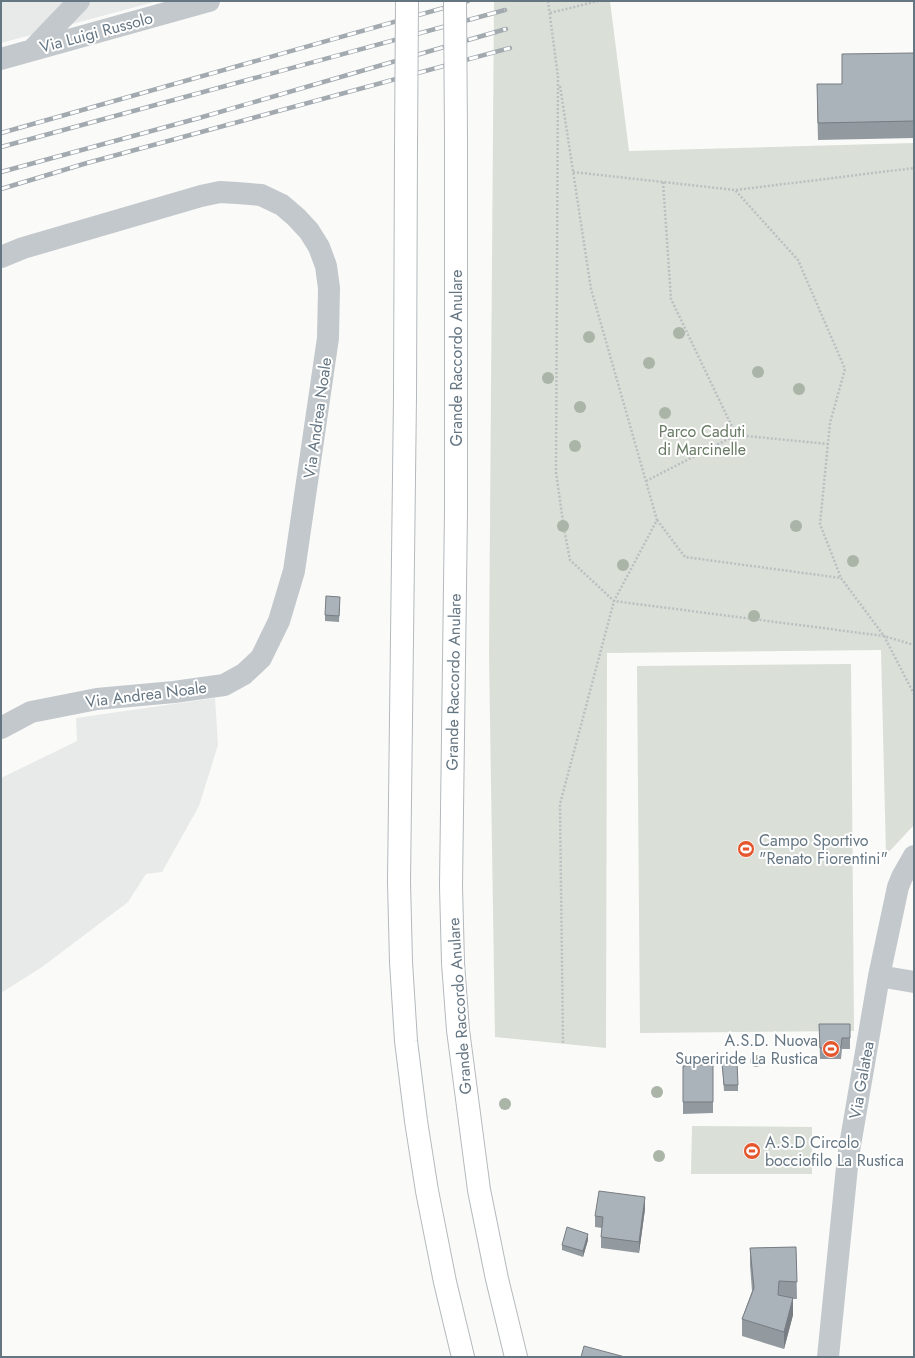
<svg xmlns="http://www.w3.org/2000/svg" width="915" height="1358" font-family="Jost,sans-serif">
  <rect width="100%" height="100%" fill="#fafaf8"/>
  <!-- built -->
  <path fill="#e8e9e9" d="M1 1H158L1 43Z
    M215 698 218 745 199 806 162 872 146 874 128 902 42 967 1 993V778L77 741 76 718Z"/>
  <!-- green -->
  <path fill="#dadfd7" d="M494 1H610L629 151 914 143V825L886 855 881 650 607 653 606 1048 495 1037 489 655Z
    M851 664 854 1031 640 1033 637 666Z
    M692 1126 812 1127V1174H691Z"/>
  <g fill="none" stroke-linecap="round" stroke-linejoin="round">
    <!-- highway casing -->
    <g stroke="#b4b9bd" stroke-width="24">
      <path id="highway" d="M456 137V511L451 886 453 963 458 1030 479 1190 497 1279 516 1357
        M406 147 405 396 399 882 401 962 406 1041 416 1121 427 1191 445 1282 463 1357"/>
    </g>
    <!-- path -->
    <path stroke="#bbbfc2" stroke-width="2.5" stroke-dasharray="2 2" stroke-linecap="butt" d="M548 1 558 77
      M550 13 598 1
      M558 76 556 472 564 529 570 560 614 601 560 804 563 1044
      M560 86 591 289 657 520 614 601 884 636 914 645
      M573 172 735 190 798 260 845 369 830 423 820 524 841 578
      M663 182 671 299 736 435
      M736 190 914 168
      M646 481 736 435 828 444
      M657 520 685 557 841 578 884 636 914 694"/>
    <!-- minor -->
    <path stroke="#c3c8cc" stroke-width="22" d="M33 49 79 1
      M1 59 209 1
      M1 257 23 248 201 196 220 192 237 193 261 195 282 205 296 217 309 231 319 247 326 266 329 288 328 338 294 571 279 621 261 658 244 674 224 685 174 692 97 699 31 712 1 728
      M879 976 914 982
      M828 1357 848 1157 879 976 898 887 902 877 914 856"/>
    <!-- highway -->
    <use href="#highway" stroke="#fff" stroke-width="22"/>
    <!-- rail casing -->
    <g stroke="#a2aab0" stroke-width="4.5">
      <path id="rail" d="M1 133 468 1
        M1 147 505 10
        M1 172 199 118 506 29
        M1 189 87 163 510 48"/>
    </g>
    <!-- rail -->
    <use href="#rail" stroke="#fff" stroke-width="3" stroke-dasharray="9" stroke-linecap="butt"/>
    <!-- highway-bridge casing -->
    <g stroke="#b4b9bd" stroke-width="24" stroke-linecap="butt">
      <path id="highway-bridge" d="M455 1 456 137
        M406 147 407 1"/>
    </g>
    <!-- highway-bridge -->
    <use href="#highway-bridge" stroke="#fff" stroke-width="22"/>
  </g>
  <!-- trees -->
  <g fill="#aab4a7">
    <circle cx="679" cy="333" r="6"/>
    <circle cx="589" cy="337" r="6"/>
    <circle cx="649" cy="363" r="6"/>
    <circle cx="758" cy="372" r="6"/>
    <circle cx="548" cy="378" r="6"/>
    <circle cx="799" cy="389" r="6"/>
    <circle cx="580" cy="407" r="6"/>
    <circle cx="665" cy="413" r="6"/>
    <circle cx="575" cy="446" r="6"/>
    <circle cx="563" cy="526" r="6"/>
    <circle cx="796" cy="526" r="6"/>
    <circle cx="853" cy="561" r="6"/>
    <circle cx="623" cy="565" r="6"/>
    <circle cx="754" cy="616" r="6"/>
    <circle cx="756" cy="1061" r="6"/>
    <circle cx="657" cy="1092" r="6"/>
    <circle cx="505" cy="1104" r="6"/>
    <circle cx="659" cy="1156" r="6"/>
  </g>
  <!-- wall -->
  <path fill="#929a9f" d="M914 53V138L818 140 817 101Z
    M340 603 339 622 325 621V615Z
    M819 1024H850V1049H842L841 1059H820Z
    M722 1063 738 1085V1091H724Z
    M713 1064V1113L683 1114V1066Z
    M645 1209 639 1253 601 1248V1237L602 1228 595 1227V1216Z
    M588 1240 583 1257 562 1250V1245Z
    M796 1247 797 1299H793V1315L784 1349 742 1336V1319L752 1291 750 1265V1248Z"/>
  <!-- shaded-wall -->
  <path fill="#777d82" d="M645 1197V1209L639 1253V1242Z
    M588 1234V1240L583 1257V1251Z
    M793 1298V1315L784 1349V1332Z"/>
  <!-- building -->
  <path fill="#aab3b9" stroke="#777d82" d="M914 53V121L818 123 817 84H842V54Z
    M326 596 340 597 339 616 325 615Z
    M819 1024H850V1038H842L841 1047 820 1048Z
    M737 1062 738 1085H724L722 1063Z
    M713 1064V1102H683V1066Z
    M599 1191 645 1197 639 1242 601 1237 603 1217 595 1216Z
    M567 1227 588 1234 583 1251 562 1245Z
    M796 1247 797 1282 779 1281 778 1295 793 1298 784 1332 742 1319 754 1288 750 1248Z
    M584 1346 625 1357H581Z"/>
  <!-- icons -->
  <defs>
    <g id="stadium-disc" transform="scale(0.9)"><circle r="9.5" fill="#e4572e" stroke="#fff"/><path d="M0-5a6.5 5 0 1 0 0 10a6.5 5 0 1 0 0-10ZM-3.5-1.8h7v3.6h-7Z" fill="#fff"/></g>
  </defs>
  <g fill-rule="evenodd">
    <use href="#stadium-disc" x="746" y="849"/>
    <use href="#stadium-disc" x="831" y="1049"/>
    <use href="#stadium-disc" x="752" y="1151"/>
  </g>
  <g text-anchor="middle" stroke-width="4" stroke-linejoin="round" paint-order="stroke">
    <!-- street labels -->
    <g font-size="16" fill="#657683" stroke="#fff">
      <text transform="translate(96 32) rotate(-15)" y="6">Via Luigi Russolo</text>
      <text transform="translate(456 358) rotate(-90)" y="6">Grande Raccordo Anulare</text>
      <text transform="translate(317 418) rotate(-82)" y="6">Via Andrea Noale</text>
      <text transform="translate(453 682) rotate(-89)" y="6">Grande Raccordo Anulare</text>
      <text transform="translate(146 694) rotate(-7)" y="6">Via Andrea Noale</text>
      <text transform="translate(459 1006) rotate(-94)" y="6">Grande Raccordo Anulare</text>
      <text transform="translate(861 1080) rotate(-80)" y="6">Via Galatea</text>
    </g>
    <!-- park labels -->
    <g font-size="16" fill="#687a64" stroke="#fff">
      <text x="702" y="437">Parco Caduti<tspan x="702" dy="18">di Marcinelle</tspan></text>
    </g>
    <!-- poi labels -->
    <g font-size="16" fill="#657683" stroke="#fff" text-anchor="start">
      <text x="759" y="846">Campo Sportivo<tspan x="759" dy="18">"Renato Fiorentini"</tspan></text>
      <text x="818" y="1046" text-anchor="end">A.S.D. Nuova<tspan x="818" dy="18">Superiride La Rustica</tspan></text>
      <text x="765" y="1148">A.S.D Circolo<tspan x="765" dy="18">bocciofilo La Rustica</tspan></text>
    </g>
  </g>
  <!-- border -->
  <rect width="915" height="1358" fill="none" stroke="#657683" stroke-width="4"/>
</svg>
